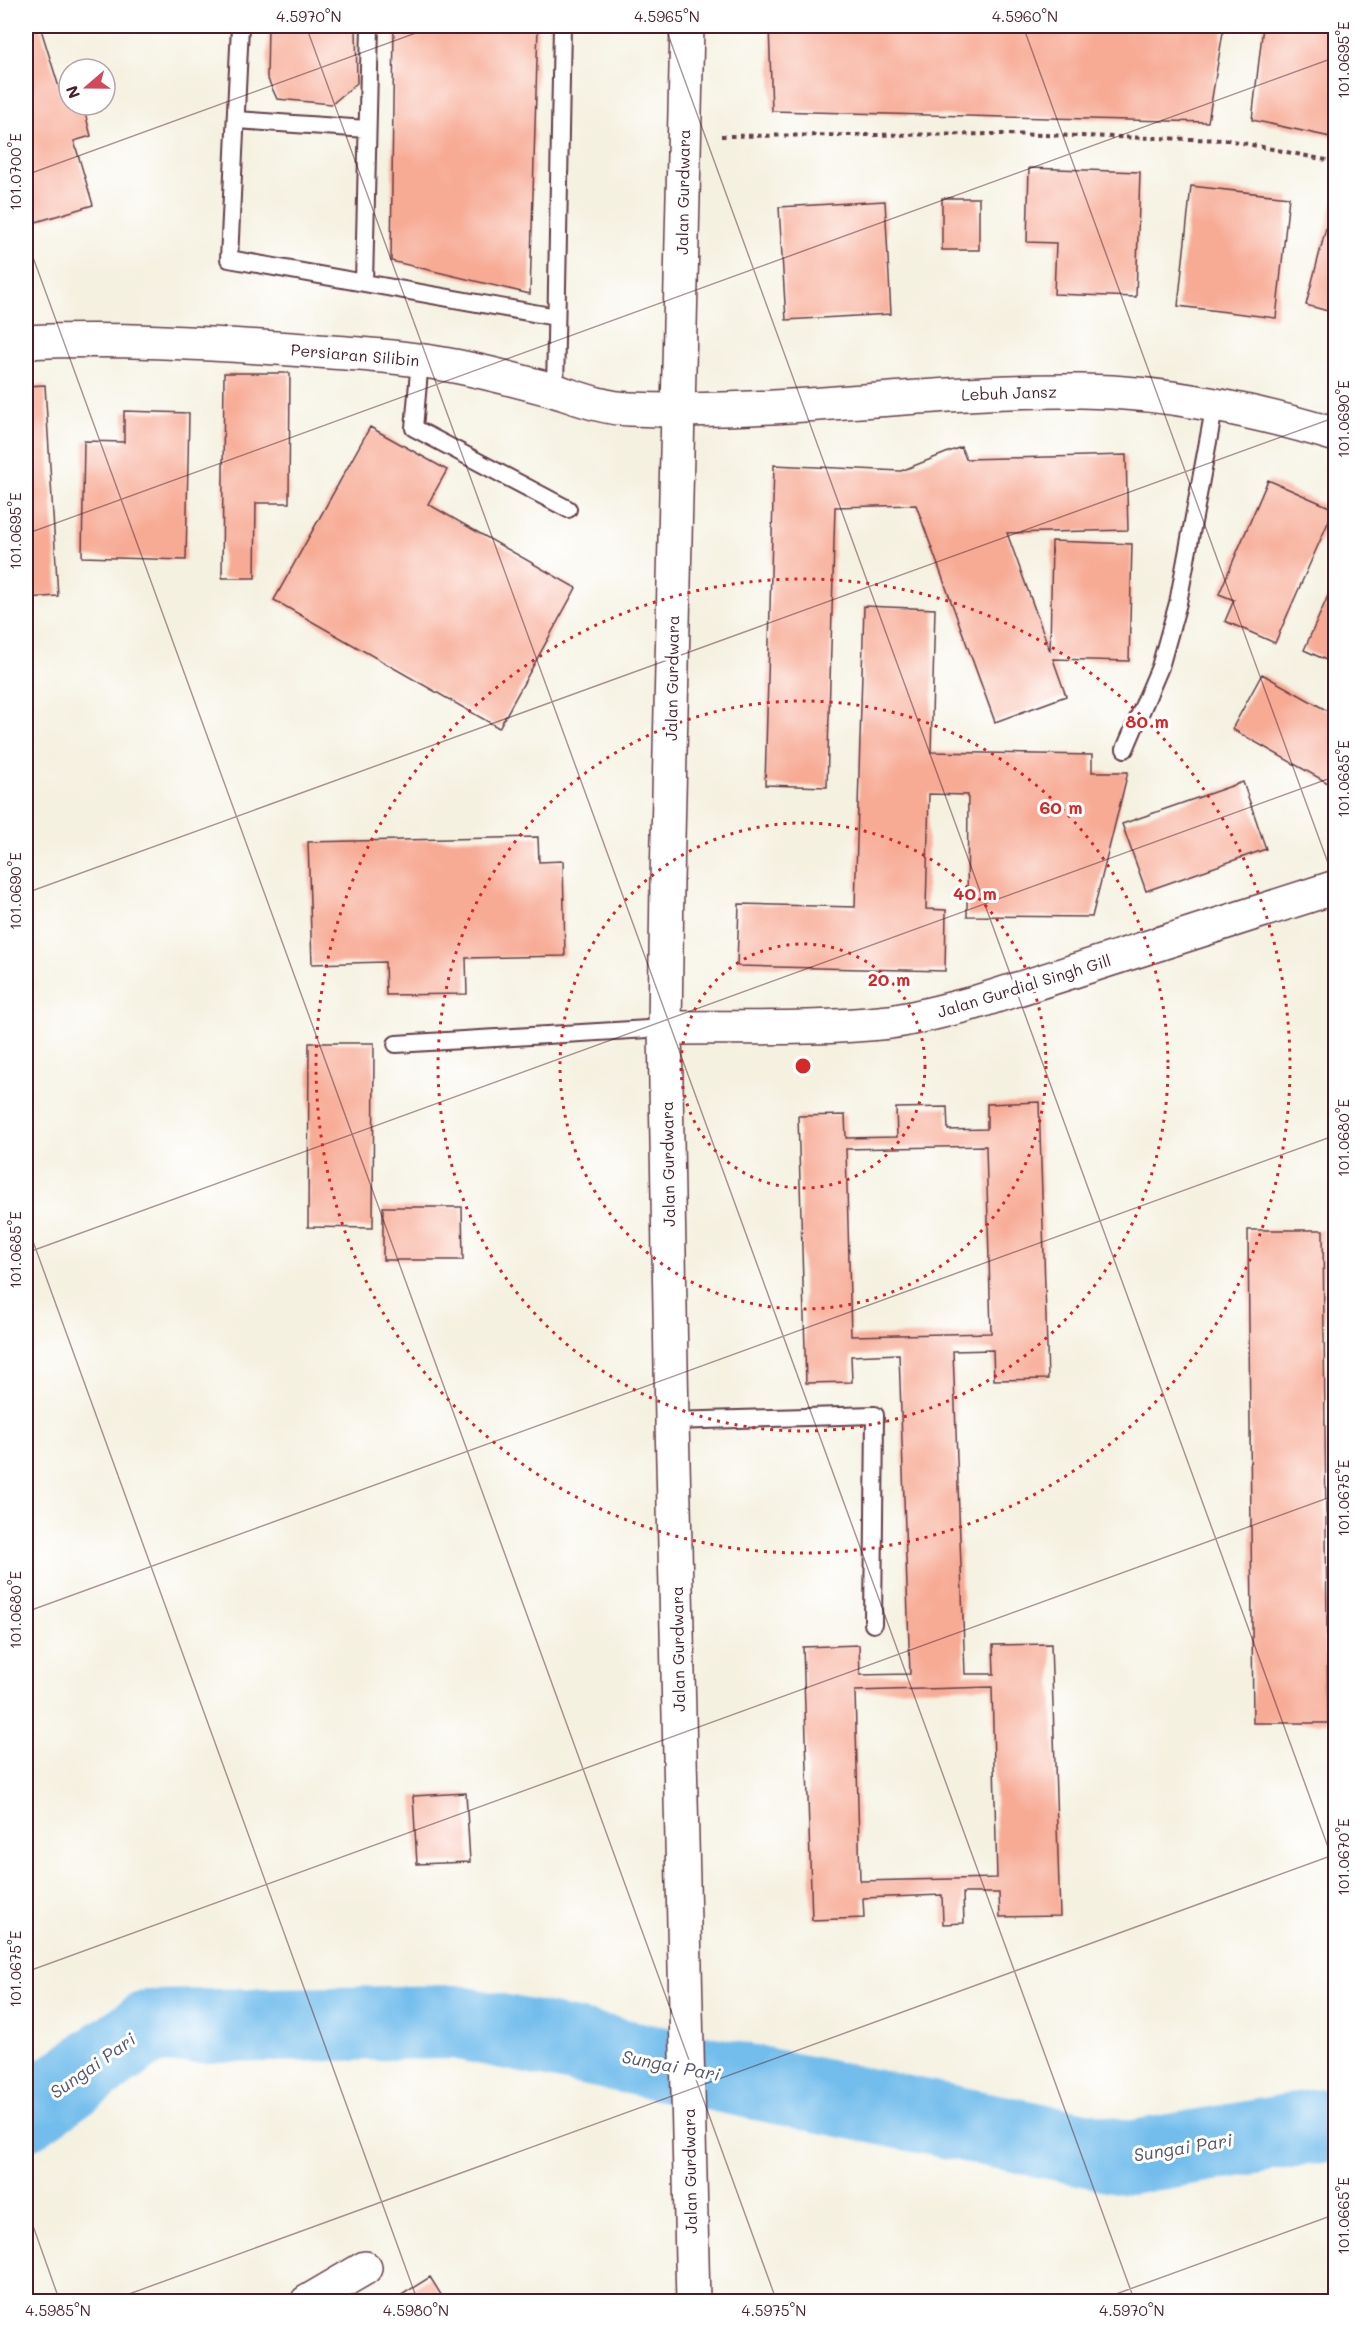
<svg xmlns="http://www.w3.org/2000/svg" width="1361" height="2327" font-family="Mali,sans-serif">
  <rect width="100%" height="100%" fill="#fff"/>
  <filter id="ink" filterUnits="userSpaceOnUse"><feTurbulence type="fractalNoise" baseFrequency=".0167" numOctaves="2"/><feDisplacementMap in="SourceGraphic" scale="12" xChannelSelector="R" yChannelSelector="G"/><feConvolveMatrix kernelMatrix="1 2 1 2 8 2 1 2 1" color-interpolation-filters="sRGB"/></filter>
  <filter id="wash" filterUnits="userSpaceOnUse"><feTurbulence type="fractalNoise" baseFrequency=".008" numOctaves="4" result="noise"/><feDisplacementMap in="SourceGraphic" scale="24" xChannelSelector="R" yChannelSelector="G"/><feGaussianBlur stdDeviation="1.35" result="paint"/><feColorMatrix in="noise" values="0 0 0 0 0 0 0 0 0 0 0 0 0 0 0 0 0 1.4 0 .05"/><feComposite in="paint" operator="in"/></filter>
  <g filter="url(#wash)">
    <rect width="100%" height="100%" fill="#f5f1e1"/>
    <g fill="none" stroke-linecap="round" stroke-linejoin="round">
      <!-- river -->
      <path stroke="#73bdec" stroke-width="74" d="M26 2113 149 2027 455 2022 1129 2158 1336 2123"/>
    </g>
    <g id="blocks">
      <!-- building -->
      <path fill="#f7aa94" fill-rule="evenodd" d="M26 26H40L62 97 69 95V105H83L91 136 74 141 93 205 26 225Z
        M268 26H356L357 83 332 104 277 99 267 77Z
        M394 26H538L530 294 391 261Z
        M769 26H1224L1208 122 772 111Z
        M1263 26H1335V138L1252 120Z
        M1029 168 1140 172 1136 297 1054 294 1056 243 1027 242Z
        M1191 186 1289 197 1276 318 1178 306Z
        M942 198H979V250H942Z
        M885 201 891 314 786 320 779 207Z
        M1332 205 1335 206V313L1306 305Z
        M224 373H290L289 503H256L255 578H222Z
        M45 385 58 596 26 598V386Z
        M124 411 189 413 186 560 82 557 84 441 124 442Z
        M370 427 447 470 428 504 576 588 499 728 274 600Z
        M961 447 966 459 1126 455 1128 530 1007 533 1050 651 1052 541 1132 544 1129 661 1053 659 1066 696 995 722 916 505 835 507 827 787 765 785 774 465 901 471Z
        M1268 480 1334 509 1275 643 1225 621 1234 600 1219 594Z
        M1335 580V664L1304 650Z
        M864 606 935 609 931 752 1092 755V772H1128L1092 917 967 916 968 795 929 794 926 909 946 910 945 971 737 966 739 904 855 907Z
        M1262 674 1335 715V787L1232 729Z
        M1243 782 1266 849 1146 891 1122 824Z
        M538 837 539 862 563 861 565 956 466 958 467 994 386 995 385 962 312 964 308 842Z
        M309 1043H374L373 1228 308 1227Z
        M1039 1102 1048 1379 994 1380 993 1350 953 1351 965 1674H994L993 1645 1051 1644 1060 1916 1000 1917 999 1893H963L964 1923 943 1924 942 1895 863 1898 864 1918 812 1920 803 1647 859 1645 860 1675 910 1674 899 1354 851 1356 852 1382 806 1383 798 1116 845 1115 846 1138 897 1137 896 1108 947 1107 948 1130 987 1129V1104ZM986 1146 991 1333 851 1336 846 1149ZM992 1687 997 1878 860 1881 855 1691Z
        M383 1207H462L463 1260H383Z
        M1248 1230H1323L1328 1723H1253Z
        M466 1793 470 1862 417 1864 413 1796Z
        M430 2277 445 2301H392Z"/>
    </g>
  </g>
  <g filter="url(#ink)">
    <use href="#blocks" fill-opacity="0" stroke="#643e46" stroke-width="1.5"/>
    <g fill="none" stroke-linecap="round" stroke-linejoin="round">
      <!-- service casing -->
      <g stroke="#643e46" stroke-width="20">
        <path id="service" d="M240 26 229 259 556 317
          M236 120 367 129
          M364 283 370 26
          M420 360 414 428 568 509
          M555 391 562 26
          M1125 749 1160 667 1178 603 1215 404
          M396 1044 665 1028
          M672 1421 875 1415 873 1624"/>
      </g>
      <!-- minor casing -->
      <g stroke="#643e46" stroke-width="36">
        <path id="minor" d="M26 342C114 338 203 343 291 349 342 353 393 355 443 364 480 370 516 380 553 390 578 398 603 408 630 409 781 415 931 389 1081 391 1168 392 1252 410 1336 435
          M665 1028C740 1027 816 1030 890 1022 918 1018 946 1010 974 1003L1336 887
          M307 2302 365 2268"/>
      </g>
      <!-- tertiary casing -->
      <g stroke="#643e46" stroke-width="36">
        <path id="tertiary" d="M687 26 667 881 665 1028 672 1421 693 2302"/>
      </g>
      <!-- path -->
      <path stroke="#643e46" stroke-width="4" stroke-dasharray="4.5 4.5" stroke-linecap="butt" d="M721 136 1004 134 1228 140 1336 162"/>
      <!-- service -->
      <use href="#service" stroke="#fff" stroke-width="16"/>
      <!-- minor -->
      <use href="#minor" stroke="#fff" stroke-width="33"/>
      <!-- tertiary -->
      <use href="#tertiary" stroke="#fff" stroke-width="33"/>
    </g>
  </g>
  <!-- ticks -->
  <path fill="none" stroke="#4a1f2b" stroke-width="1.5" stroke-opacity="0.45" d="M306 26 1135 2302M665 26 1336 1869M1023 26 1336 885M26 175 435 26M26 238 777 2302M26 534 1336 57M26 893 1336 417M26 1222 418 2302M26 1253 1336 776M26 1612 1336 1135M26 1972 1336 1495M26 2206 60 2302M107 2302 1336 1854M1094 2302 1336 2214"/>
  <!-- distance rings -->
  <g fill="none" stroke="#d62828" stroke-width="3" stroke-dasharray="3 6">
    <circle cx="803" cy="1066" r="122"/>
    <circle cx="803" cy="1066" r="243"/>
    <circle cx="803" cy="1066" r="365"/>
    <circle cx="803" cy="1066" r="487"/>
  </g>
  <g text-anchor="middle" stroke-width="6" stroke-linejoin="round" paint-order="stroke">
    <!-- street labels -->
    <g font-size="16" fill="#4a1f2b" stroke="#fff">
      <text transform="translate(683 192) rotate(-89)" y="6">Jalan Gurdwara</text>
      <text transform="translate(355 355) rotate(5)" y="6">Persiaran Silibin</text>
      <text transform="translate(1009 393) rotate(-2)" y="6">Lebuh Jansz</text>
      <text transform="translate(672 678) rotate(-89)" y="6">Jalan Gurdwara</text>
      <text transform="translate(1024 986) rotate(-17)" y="6">Jalan Gurdial Singh Gill</text>
      <text transform="translate(668 1164) rotate(-91)" y="6">Jalan Gurdwara</text>
      <text transform="translate(678 1649) rotate(-91)" y="6">Jalan Gurdwara</text>
      <text transform="translate(690 2171) rotate(-91)" y="6">Jalan Gurdwara</text>
    </g>
    <!-- water labels -->
    <g font-size="18" font-style="italic" fill="#58566f" stroke="#fff">
      <text transform="translate(93 2066) rotate(-35)" y="6">Sungai Pari</text>
      <text transform="translate(671 2066) rotate(11)" y="6">Sungai Pari</text>
      <text transform="translate(1183 2148) rotate(-9)" y="6">Sungai Pari</text>
    </g>
  </g>
  <circle cx="803" cy="1066" r="9" fill="#d62828" stroke="#fff" stroke-width="3"/>
  <g font-size="18" text-anchor="middle" font-weight="bold" fill="#d62828" stroke="#fff" stroke-width="6" stroke-linejoin="round" paint-order="stroke">
    <text x="1147" y="728">80 m</text>
    <text x="1061" y="814">60 m</text>
    <text x="975" y="900">40 m</text>
    <text x="889" y="986">20 m</text>
  </g>
  <!-- margin -->
  <rect width="1361" height="2327" fill="none" stroke="#fff" stroke-width="66"/>
  <!-- north arrow -->
  <g transform="translate(87 87) rotate(250)"><circle r="28" fill="#ffffff" stroke="#b7a5aa" stroke-width="1.5"/>
  <path d="M0-4.5L10 22L0 15L-10 22Z" fill="#d1495b"/>
  <text y="-9" font-size="16" font-weight="bold" text-anchor="middle" fill="#4a1f2b">N</text>
  </g>
  <rect x="33" y="33" width="1295" height="2261" fill="none" stroke="#4a1f2b" stroke-width="2"/>
  <g font-size="15" text-anchor="middle" fill="#4a1f2b">
    <text x="309" y="22">4.5970°N</text>
    <text x="667" y="22">4.5965°N</text>
    <text x="1025" y="22">4.5960°N</text>
    <text transform="translate(1344 60) rotate(-90)" y="5">101.0695°E</text>
    <text transform="translate(16 172) rotate(-90)" y="5">101.0700°E</text>
    <text transform="translate(1344 419) rotate(-90)" y="5">101.0690°E</text>
    <text transform="translate(16 531) rotate(-90)" y="5">101.0695°E</text>
    <text transform="translate(1344 779) rotate(-90)" y="5">101.0685°E</text>
    <text transform="translate(16 891) rotate(-90)" y="5">101.0690°E</text>
    <text transform="translate(1344 1138) rotate(-90)" y="5">101.0680°E</text>
    <text transform="translate(16 1250) rotate(-90)" y="5">101.0685°E</text>
    <text transform="translate(1344 1498) rotate(-90)" y="5">101.0675°E</text>
    <text transform="translate(16 1610) rotate(-90)" y="5">101.0680°E</text>
    <text transform="translate(1344 1857) rotate(-90)" y="5">101.0670°E</text>
    <text transform="translate(16 1969) rotate(-90)" y="5">101.0675°E</text>
    <text transform="translate(1344 2216) rotate(-90)" y="5">101.0665°E</text>
    <text x="58" y="2316">4.5985°N</text>
    <text x="416" y="2316">4.5980°N</text>
    <text x="774" y="2316">4.5975°N</text>
    <text x="1132" y="2316">4.5970°N</text>
  </g>
</svg>
